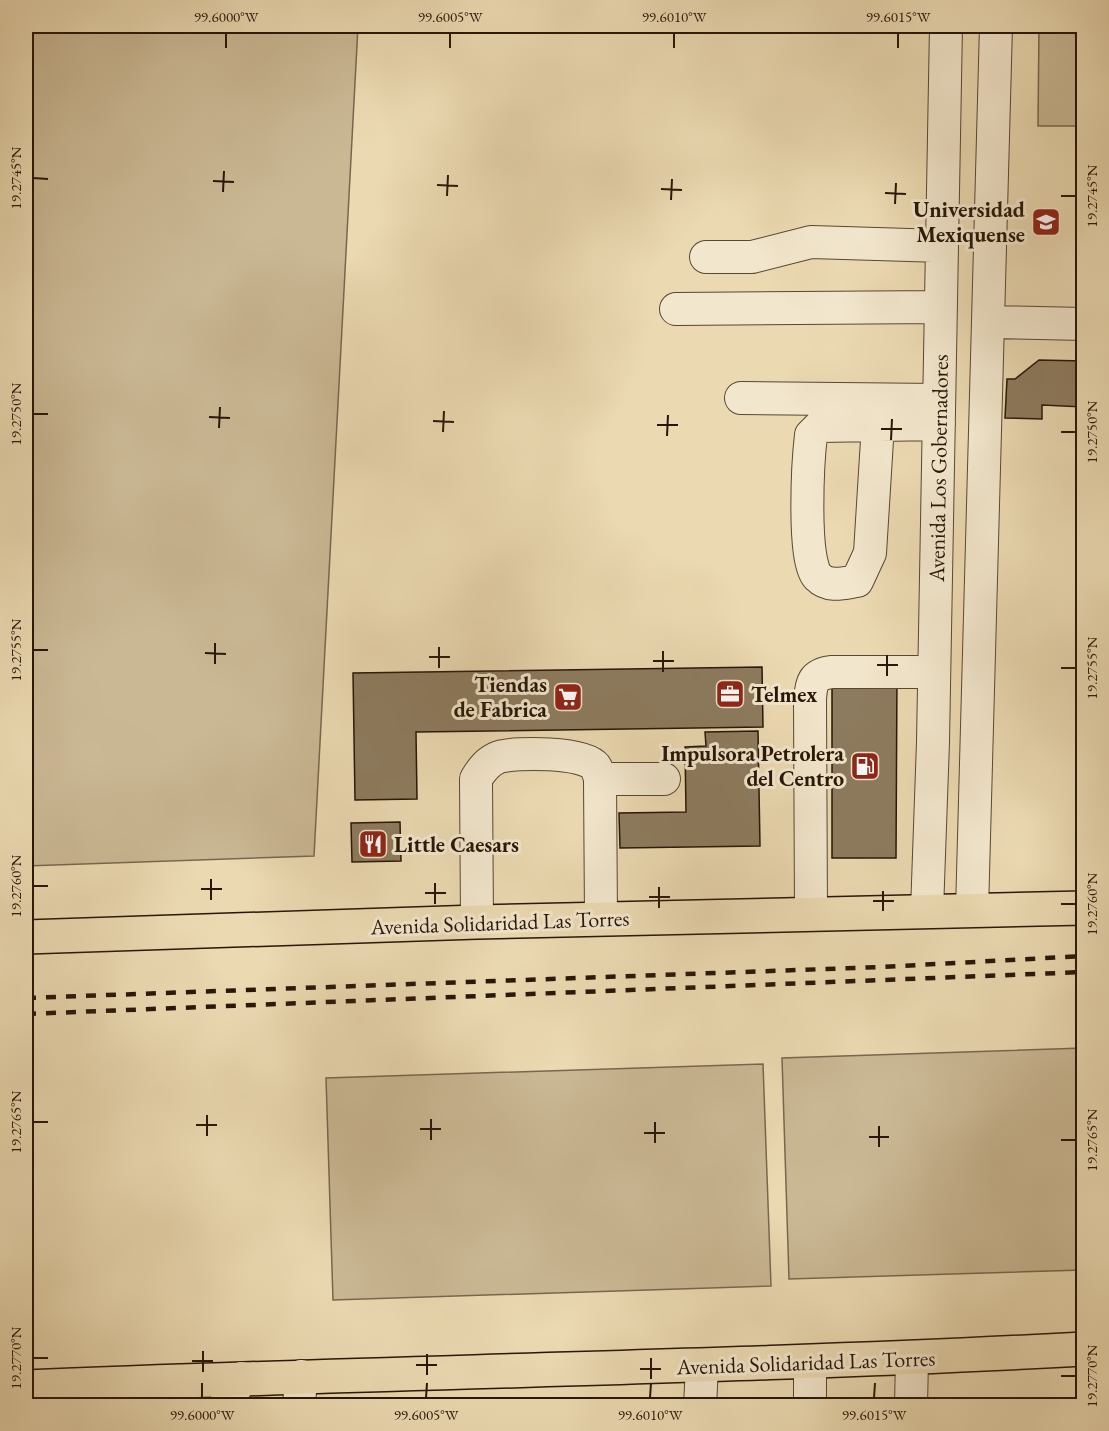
<svg xmlns="http://www.w3.org/2000/svg" width="1109" height="1431" font-family="'EB Garamond',serif">
  <rect width="100%" height="100%" fill="#ebd9b1"/>
  <filter id="stains"><feTurbulence type="fractalNoise" baseFrequency=".00333" numOctaves="4"/><feColorMatrix values="0 0 0 0 .2 0 0 0 0 .09 0 0 0 0 .02 0 0 0 .5 -.17"/></filter>
  <radialGradient id="worn" r=".72"><stop offset=".6" stop-color="#630" stop-opacity="0"/><stop offset="1" stop-color="#630" stop-opacity=".3"/></radialGradient>
  <!-- green -->
  <path fill="#cab894" stroke="#78674e" stroke-width="1.5" d="M26 26H358L314 856 26 866Z
    M1039 26H1083V126H1038Z
    M1083 1048V1270L789 1279 782 1058Z
    M763 1064 771 1286 333 1300 326 1078Z"/>
  <!-- building -->
  <path fill="#8d7b5f" stroke="#271607" stroke-width="1.5" d="M1039 360 1084 361V407L1042 405V419L1005 418 1007 379H1015Z
    M762 667 763 727 416 732 417 799 355 800 353 673Z
    M897 673 896 858H832V674Z
    M758 731 760 846 620 848 619 813 686 812 685 747 706 746 705 732Z
    M400 822 401 861 352 862 351 823Z"/>
  <g fill="none" stroke-linecap="round" stroke-linejoin="round">
    <!-- minor casing -->
    <g stroke="#584732" stroke-width="34">
      <path id="minor" d="M706 257H752L811 242 942 246
        M676 309 941 307
        M990 322 1084 324
        M741 398 939 400
        M878 424 870 553 857 581C844 583 829 588 818 577 802 562 808 460 811 435L820 426 939 424
        M600 779H664
        M927 911 933 742 946 26
        M972 911 996 26
        M811 914 810 700C811 683 813 674 832 672H933
        M477 922 476 779C482 769 488 761 499 757 516 752 584 752 595 766 597 769 599 775 600 779L601 919
        M810 1363V1406
        M224 1406 242 1378
        M299 1406 301 1376
        M700 1406 702 1366
        M911 1406 912 1358"/>
    </g>
    <!-- major casing -->
    <g stroke="#271607" stroke-width="36">
      <path id="major" d="M26 937 477 922 1084 908
        M26 1387C378 1372 731 1368 1084 1349"/>
    </g>
    <!-- minor -->
    <use href="#minor" stroke="#f2e6cc" stroke-width="32"/>
    <!-- major -->
    <use href="#major" stroke="#ebd9b1" stroke-width="33"/>
    <!-- rail -->
    <path stroke="#271607" stroke-width="4.5" stroke-dasharray="10 10" stroke-linecap="butt" d="M26 998 881 967 1084 956
      M26 1014 1084 972"/>
  </g>
  <!-- ticks -->
  <path fill="none" stroke="#271607" stroke-width="2" d="M226 48V33M450 48V33M674 48V33M898 48V33M33 178 48 179M213 181 234 182M437 185 458 186M661 189 682 190M223 192 224 171M885 193 906 194M447 196 448 175M1061 196H1076M671 200 672 179M895 204 896 183M33 414H48M209 417 230 418M433 421 454 422M657 425H678M219 428 220 407M881 429H902M443 432 444 411M1061 432H1076M667 436 668 415M891 440 892 419M33 650H48M205 653 226 654M429 657H450M653 661H674M215 664V643M877 665H898M439 668V647M1061 668H1076M663 672V651M887 676V655M33 886H48M201 889H222M425 893H446M649 897H670M211 900V879M873 901H894M435 904V883M1061 904H1076M659 908V887M883 911V891M33 1122H48M196 1125H217M420 1129H441M644 1133H665M207 1136V1115M869 1137H889M431 1140V1119M1061 1140H1076M655 1143V1122M879 1147V1126M33 1358H48M192 1361H213M416 1365H437M640 1369H661M203 1372V1351M427 1375V1354M1061 1376H1076M651 1379V1358M202 1398V1383M426 1398 427 1383M650 1398 651 1383M874 1398 875 1383"/>
  <!-- icons -->
  <defs>
    <g id="university-square" transform="scale(1.5)"><rect x="-9" y="-9" width="18" height="18" rx="4" fill="#8f2418" stroke="#f2e6cc"/><path d="M0-5L7-2L0 1L-7-2ZM-4 1L0 2.5L4 1V4Q0 6-4 4Z" fill="#fff"/></g>
    <g id="office-square" transform="scale(1.5)"><rect x="-9" y="-9" width="18" height="18" rx="4" fill="#8f2418" stroke="#f2e6cc"/><path d="M-6-3h4V-5.5h4V-3h4V5H-6ZM-1-4.5V-3h2v-1.5ZM-6 0V1H6V0Z" fill="#fff"/></g>
    <g id="supermarket-square" transform="scale(1.5)"><rect x="-9" y="-9" width="18" height="18" rx="4" fill="#8f2418" stroke="#f2e6cc"/><path d="M-6-5.5h2.5l.6 2H6L4.5 2H-2.5L-4.4-4H-6ZM-1.5 3.2a1.3 1.3 0 1 0 .1 0ZM3 3.2a1.3 1.3 0 1 0 .1 0Z" fill="#fff"/></g>
    <g id="fuel-square" transform="scale(1.5)"><rect x="-9" y="-9" width="18" height="18" rx="4" fill="#8f2418" stroke="#f2e6cc"/><path d="M-5.5-6h7V0h2V4h1.3V-2.5L3-4.5l.8-.8L6-3V5H2.5V1h-1V6h-7ZM-4.2-4.7v3.2H.2V-4.7Z" fill="#fff"/></g>
    <g id="restaurant-square" transform="scale(1.5)"><rect x="-9" y="-9" width="18" height="18" rx="4" fill="#8f2418" stroke="#f2e6cc"/><path d="M-5-6h1v4h1v-4h1v4h1v-4h1v5L-1.5 .5V6h-2V.5L-5-1ZM5-6V6H3V1.5H1.5Q1.5-4 5-6Z" fill="#fff"/></g>
  </defs>
  <g fill-rule="evenodd">
    <use href="#university-square" x="1046" y="222"/>
    <use href="#office-square" x="730" y="694"/>
    <use href="#supermarket-square" x="568" y="697"/>
    <use href="#fuel-square" x="865" y="766"/>
    <use href="#restaurant-square" x="373" y="844"/>
  </g>
  <g text-anchor="middle" stroke-width="6" stroke-linejoin="round" paint-order="stroke">
    <!-- poi labels -->
    <g font-size="22" font-weight="bold" fill="#271607" stroke="#f2e6cc" text-anchor="end">
      <text x="1025" y="217">Universidad<tspan x="1025" dy="25">Mexiquense</tspan></text>
      <text x="547" y="692">Tiendas<tspan x="547" dy="25">de Fabrica</tspan></text>
      <text x="751" y="702" text-anchor="start">Telmex</text>
      <text x="844" y="761">Impulsora Petrolera<tspan x="844" dy="25">del Centro</tspan></text>
      <text x="394" y="852" text-anchor="start">Little Caesars</text>
    </g>
    <!-- street labels -->
    <g font-size="22" fill="#271607" stroke="#f2e6cc">
      <text transform="translate(938 468) rotate(-89)" y="8">Avenida Los Gobernadores</text>
      <text transform="translate(500 922) rotate(-2)" y="8">Avenida Solidaridad Las Torres</text>
      <text transform="translate(806 1362) rotate(-2)" y="8">Avenida Solidaridad Las Torres</text>
    </g>
  </g>
  <!-- margin -->
  <rect width="1109" height="1431" fill="none" stroke="#ebd9b1" stroke-width="66"/>
  <rect x="33" y="33" width="1043" height="1365" fill="none" stroke="#271607" stroke-width="2"/>
  <g font-size="15" text-anchor="middle" fill="#271607">
    <text x="226" y="22">99.6000°W</text>
    <text x="450" y="22">99.6005°W</text>
    <text x="674" y="22">99.6010°W</text>
    <text x="898" y="22">99.6015°W</text>
    <text transform="translate(16 178) rotate(-90)" y="5">19.2745°N</text>
    <text transform="translate(1092 196) rotate(-90)" y="5">19.2745°N</text>
    <text transform="translate(16 414) rotate(-90)" y="5">19.2750°N</text>
    <text transform="translate(1092 432) rotate(-90)" y="5">19.2750°N</text>
    <text transform="translate(16 650) rotate(-90)" y="5">19.2755°N</text>
    <text transform="translate(1092 668) rotate(-90)" y="5">19.2755°N</text>
    <text transform="translate(16 886) rotate(-90)" y="5">19.2760°N</text>
    <text transform="translate(1092 904) rotate(-90)" y="5">19.2760°N</text>
    <text transform="translate(16 1122) rotate(-90)" y="5">19.2765°N</text>
    <text transform="translate(1092 1140) rotate(-90)" y="5">19.2765°N</text>
    <text transform="translate(16 1358) rotate(-90)" y="5">19.2770°N</text>
    <text transform="translate(1092 1376) rotate(-90)" y="5">19.2770°N</text>
    <text x="202" y="1420">99.6000°W</text>
    <text x="426" y="1420">99.6005°W</text>
    <text x="650" y="1420">99.6010°W</text>
    <text x="874" y="1420">99.6015°W</text>
  </g>
  <rect width="100%" height="100%" filter="url(#stains)"/>
  <rect width="100%" height="100%" fill="url(#worn)"/>
</svg>
